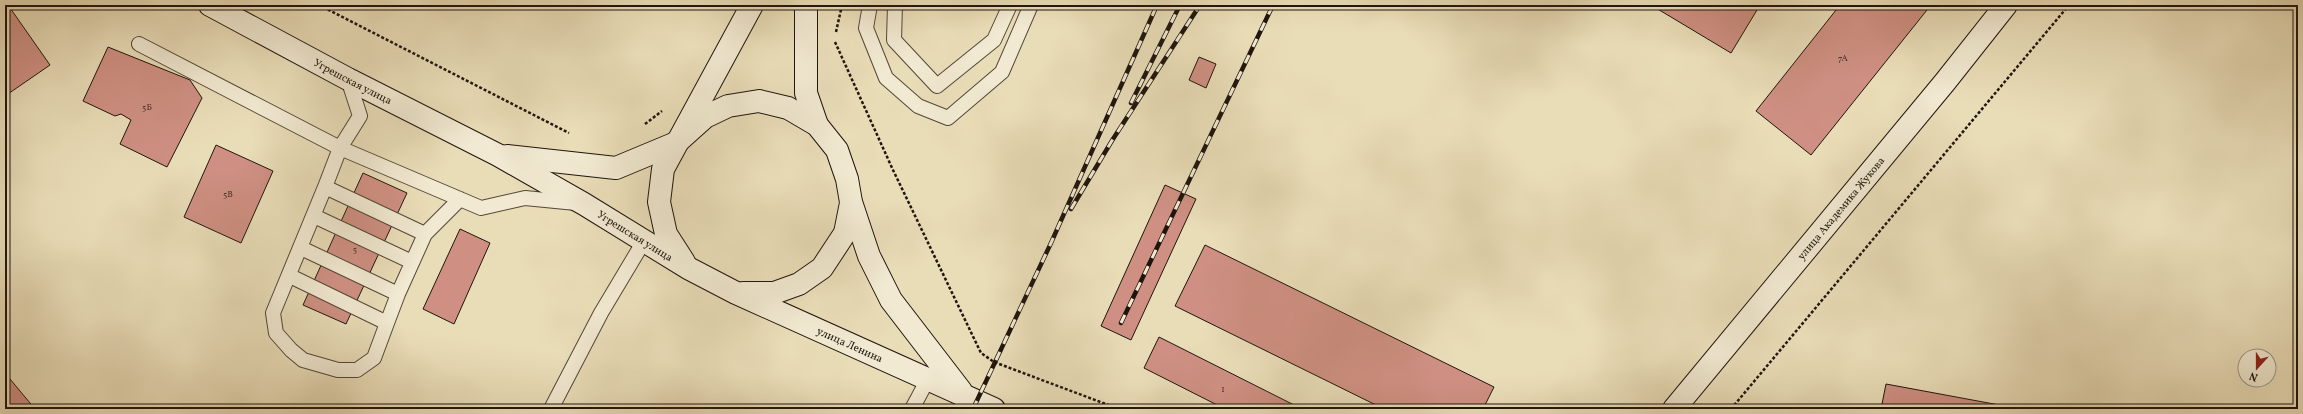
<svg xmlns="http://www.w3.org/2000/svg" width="2303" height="414" font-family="Vollkorn,serif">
  <rect width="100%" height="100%" fill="#e9ddb8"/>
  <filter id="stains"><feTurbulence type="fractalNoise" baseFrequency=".005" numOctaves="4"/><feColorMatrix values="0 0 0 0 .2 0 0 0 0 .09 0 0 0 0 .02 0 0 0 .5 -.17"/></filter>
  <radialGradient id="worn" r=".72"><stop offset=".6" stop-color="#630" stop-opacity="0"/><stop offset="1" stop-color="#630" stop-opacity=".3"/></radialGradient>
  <!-- building -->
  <path fill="#cf9083" stroke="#1f150d" d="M5 5H8L50 65 5 96Z
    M1651 5H1760L1731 53Z
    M1840 5H1931L1811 155 1756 111Z
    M108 47 190 80 202 98 167 167 120 144 131 120 121 114 115 116 83 101Z
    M1199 57 1216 64 1206 88 1189 80Z
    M216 145 273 171 241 243 184 217Z
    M363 173 407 193 346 324 303 305Z
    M1165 185 1196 199 1131 340 1101 326Z
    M460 229 490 243 454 324 423 309Z
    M1205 245 1494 387 1483 409H1384L1175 306Z
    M1159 337 1302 409H1225L1144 368Z
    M5 373 35 409H5Z
    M1886 384 2021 409H1881Z"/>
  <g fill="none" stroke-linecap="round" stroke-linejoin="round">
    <!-- lane casing -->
    <g stroke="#524738" stroke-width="16">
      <path id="lane" d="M870 5 866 28 886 78 918 106 948 118 1002 72 1031 5
        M895 5 894 40 937 86 994 40 1010 5
        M139 44 340 148 325 187 425 234 460 199
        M348 79 360 116 340 148 481 208 525 198 576 203
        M325 187 273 313 276 333 291 350 303 360 338 370H357L374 358 387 323
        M314 216 412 262
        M301 248 398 294
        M290 276 387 323 398 294 425 234
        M551 409 601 313 644 241
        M912 409 928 379"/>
    </g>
    <!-- secondary casing -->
    <g stroke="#1f150d" stroke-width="24">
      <g id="secondary">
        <path id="s1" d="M210 5 348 79 498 155 584 204 688 268 736 293 994 409"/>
        <path d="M806 5V93L817 125 837 150 847 179 851 202 869 256 891 300 961 391"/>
        <path d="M507 156 616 168 676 143 705 117 728 106 759 101 788 108 817 125"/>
        <path d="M684 262 666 234 659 202 663 169 752 5"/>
        <path d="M743 293H774L799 284 822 268 845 233 851 203"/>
        <path id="s2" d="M1674 409 1945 82 2006 5"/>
      </g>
    </g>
    <!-- path -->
    <path stroke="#1f150d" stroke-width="2.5" stroke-dasharray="3 2" stroke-linecap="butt" d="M319 5 569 133
      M836 32 842 5
      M835 42 893 170 981 353 994 362 1119 409
      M645 124 662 111
      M1731 409 2069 5"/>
    <!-- lane -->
    <use href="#lane" stroke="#f1e9d1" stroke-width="14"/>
    <!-- secondary -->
    <use href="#secondary" stroke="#f1e9d1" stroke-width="22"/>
    <!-- rail casing -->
    <g stroke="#1f150d" stroke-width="4.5">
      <path id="rail" d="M1131 103 1180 5
        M1071 209 1113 139 1200 5
        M1121 323 1273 5
        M973 409 1051 243 1157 5"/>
    </g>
    <!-- rail -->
    <use href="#rail" stroke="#f1e9d1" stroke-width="3" stroke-dasharray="9" stroke-linecap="butt"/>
  </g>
  <g text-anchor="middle" stroke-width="3" stroke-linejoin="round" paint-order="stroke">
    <!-- number labels -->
    <g font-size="9" fill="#4b342a">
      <text x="1843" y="61">7А</text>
      <text x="147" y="110">5Б</text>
      <text x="228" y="197">5В</text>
      <text x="355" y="252">5</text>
      <text x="1223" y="392">1</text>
    </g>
    <!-- street labels -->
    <g font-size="11" fill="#1f150d" stroke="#f1e9d1">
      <text dy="4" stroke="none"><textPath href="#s1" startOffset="162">Угрешская улица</textPath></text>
      <text dy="4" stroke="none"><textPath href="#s2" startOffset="261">улица Академика Жукова</textPath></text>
      <text dy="4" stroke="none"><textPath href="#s1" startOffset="484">Угрешская улица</textPath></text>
      <text dy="4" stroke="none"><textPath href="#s1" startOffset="725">улица Ленина</textPath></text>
    </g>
  </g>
  <!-- margin -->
  <rect width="2303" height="414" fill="none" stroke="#e9ddb8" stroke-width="20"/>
  <rect x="6" y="6" width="2291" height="402" fill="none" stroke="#1f150d" stroke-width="2"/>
  <rect x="10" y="10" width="2283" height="394" fill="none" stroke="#1f150d"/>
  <!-- north arrow -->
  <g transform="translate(2257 368) rotate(201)"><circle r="19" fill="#f1e9d1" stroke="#9d9483"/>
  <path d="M0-3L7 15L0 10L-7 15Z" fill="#8f2418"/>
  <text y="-6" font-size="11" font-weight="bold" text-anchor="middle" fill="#1f150d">N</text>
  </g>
  <rect width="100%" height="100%" filter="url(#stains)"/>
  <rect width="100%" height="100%" fill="url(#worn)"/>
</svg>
